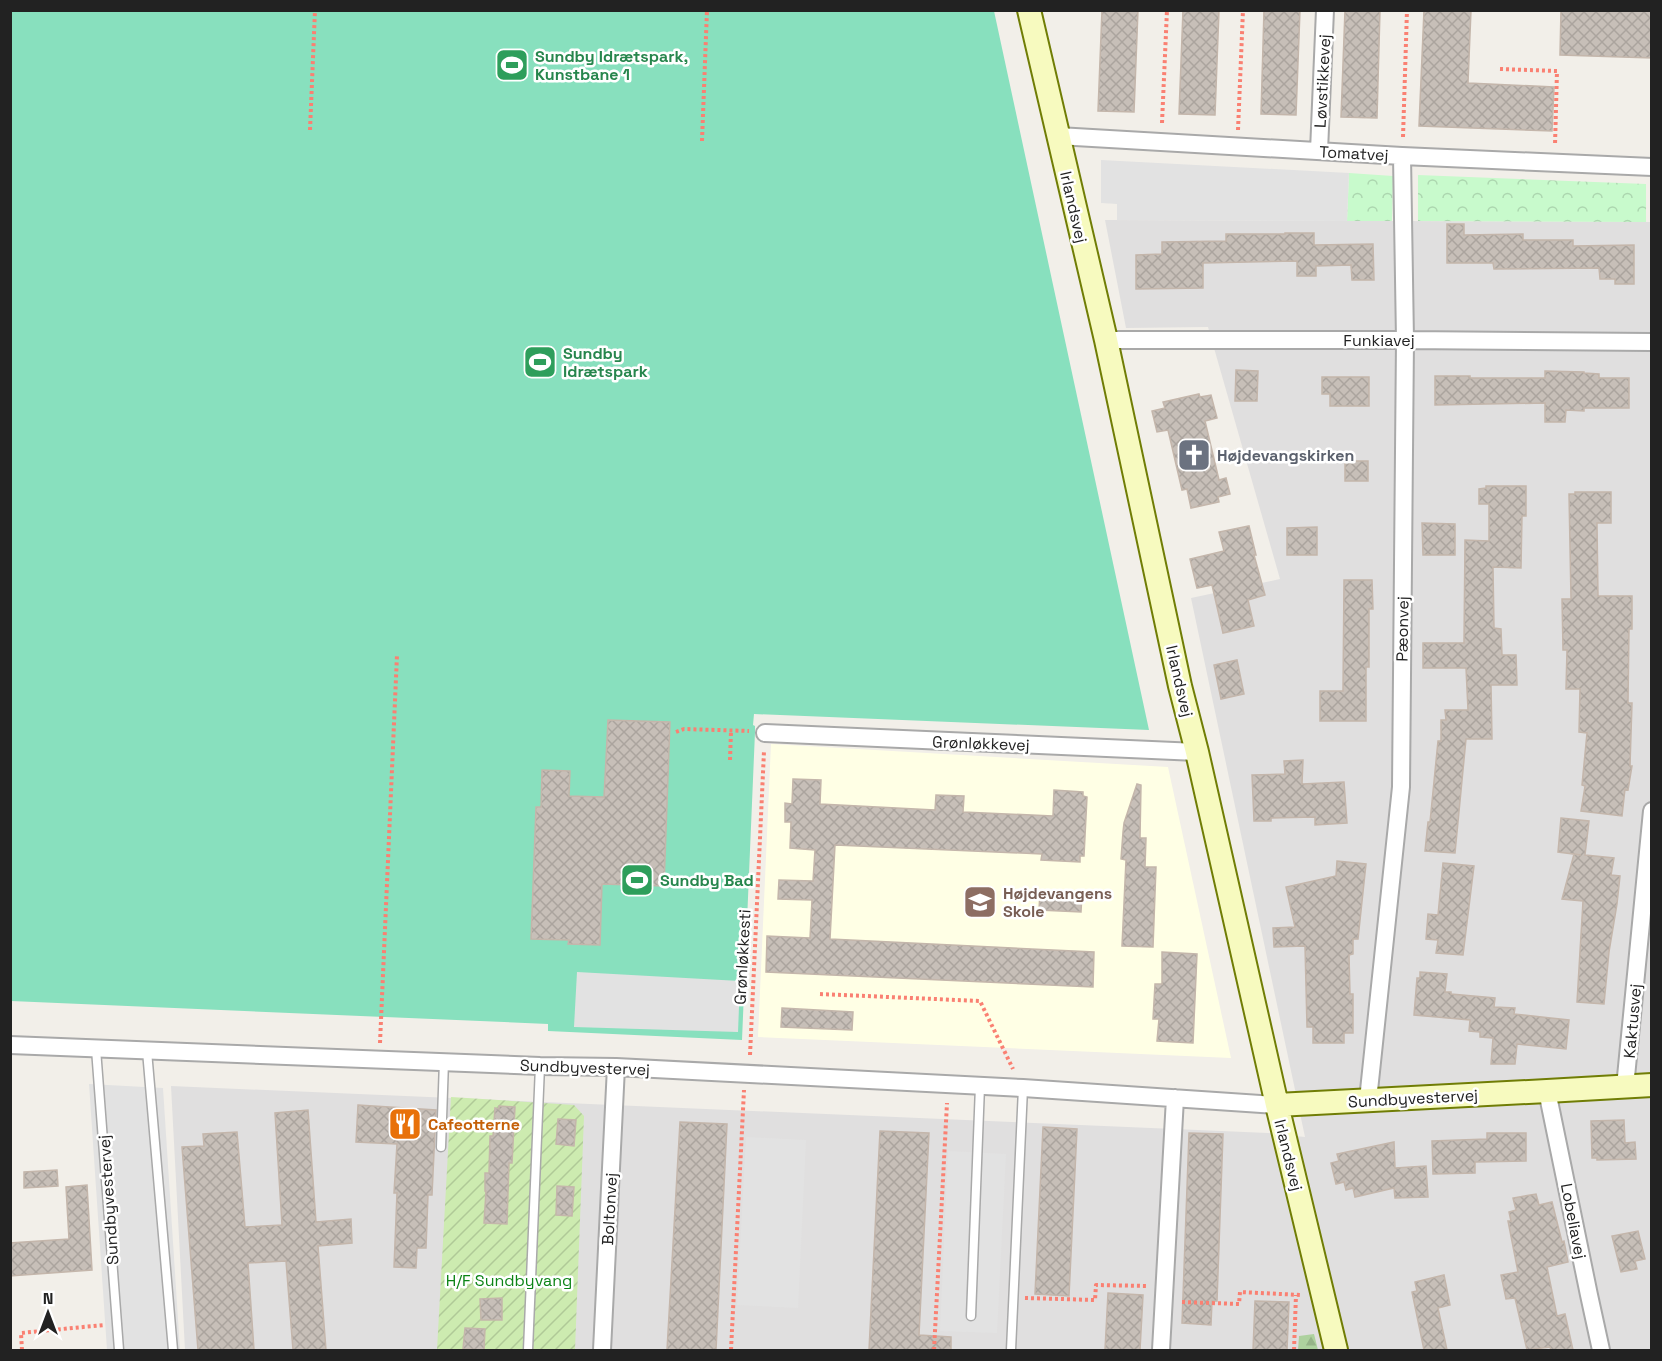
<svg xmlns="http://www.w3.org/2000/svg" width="1662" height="1361" font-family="'Space Grotesk',sans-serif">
  <defs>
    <pattern id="forest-firs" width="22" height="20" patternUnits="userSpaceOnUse" patternTransform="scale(1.5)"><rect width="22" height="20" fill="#add19e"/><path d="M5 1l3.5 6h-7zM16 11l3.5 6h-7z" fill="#95b388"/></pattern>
    <pattern id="park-crowns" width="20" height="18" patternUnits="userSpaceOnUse" patternTransform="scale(1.5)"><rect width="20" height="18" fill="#c8facc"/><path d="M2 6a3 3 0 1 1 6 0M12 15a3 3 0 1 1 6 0" fill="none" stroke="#acd6af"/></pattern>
    <pattern id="garden-furrows" width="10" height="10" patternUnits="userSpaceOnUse" patternTransform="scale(1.5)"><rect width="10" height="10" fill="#cdebb0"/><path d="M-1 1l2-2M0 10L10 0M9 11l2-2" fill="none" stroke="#b0c997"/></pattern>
    <pattern id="building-cross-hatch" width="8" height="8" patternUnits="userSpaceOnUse" patternTransform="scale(1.5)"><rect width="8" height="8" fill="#c7bfb8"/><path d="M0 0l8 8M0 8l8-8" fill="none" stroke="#aba49e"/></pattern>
  </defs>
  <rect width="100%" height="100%" fill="#f2efe9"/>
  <!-- residential -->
  <path fill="#e0dfdf" d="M1105 220 1651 222V1350H185L171 1086 1268 1133 1305 1137 1191 598 1280 579 1208 327 1126 328Z"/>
  <!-- education -->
  <path fill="#ffffe5" d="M771 744 1168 767 1231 1058 758 1037Z"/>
  <!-- forest -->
  <path fill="url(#forest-firs)" d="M1314 1334 1318 1350H1298L1299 1336Z"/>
  <!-- park -->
  <path fill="url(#park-crowns)" d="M1349 173 1393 176 1392 221H1347Z
    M1418 175 1646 184V222L1418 221Z"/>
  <!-- garden -->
  <path fill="url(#garden-furrows)" d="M451 1097 574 1105 584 1116 575 1350H437Z"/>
  <!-- pitch -->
  <path fill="#88e0be" d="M11 11H994L1149 730 754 714 753 725 755 726V732L742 1040 548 1031V1024L11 1001Z"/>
  <!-- parking -->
  <path fill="#e2e2e2" d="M1101 160 1349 173 1347 221 1117 220V204L1101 203Z
    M577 972 740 981 738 1032 574 1027Z
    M89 1084 163 1088 180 1350H107Z
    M746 1137 806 1140 798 1308 737 1305Z
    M948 1151 1006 1154 997 1333 940 1331Z"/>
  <!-- building -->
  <path fill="url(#building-cross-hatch)" stroke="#c4b6ab" stroke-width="1.5" d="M1102 10H1138L1134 112 1098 111Z
    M1183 10H1219L1215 115 1179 114Z
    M1264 10H1300L1296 115 1261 114Z
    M1345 10H1380L1377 118 1341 117Z
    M1424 10H1471L1468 83 1554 87 1552 131 1419 126Z
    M1561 10H1652V58L1560 55Z
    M1447 224H1464V235L1523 234V240H1573V246L1634 245V284H1615V279H1600L1599 268 1494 269 1493 263H1447Z
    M1285 233H1314V245L1373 244 1374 280H1352L1351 265 1316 266V276H1297V261L1203 263V288L1136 289V255L1162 254V242L1226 241V234H1285Z
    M1236 370 1258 371 1257 401H1235Z
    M1545 371 1584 372V373L1599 374V378H1629V408H1584V411L1566 410 1565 422H1545V403L1435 405V376H1470V378H1545Z
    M1322 377H1369V406H1330V394H1322Z
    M1199 394 1200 397 1211 395 1217 418 1205 421 1219 480 1226 478 1230 494 1218 497 1219 502 1191 508 1187 489 1182 490 1168 430 1157 432 1152 411 1165 408 1163 402Z
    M1345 461H1368V481H1345Z
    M1486 486H1526V516H1522L1521 568 1493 567 1494 628 1501 629 1502 655H1516L1517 685H1491L1492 739H1466L1455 853 1425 851 1428 822H1430L1438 741H1441V720H1446L1445 710H1468L1466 668H1423V643H1464L1465 540 1489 541V504H1479V489L1486 488Z
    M1575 492H1611V523H1597L1598 596H1632V629H1629L1628 703H1632L1630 766H1632L1628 790 1625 789 1622 816 1581 811 1585 786 1582 785 1587 733 1579 732 1580 689H1566L1567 650H1563L1562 599H1571L1569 494H1575Z
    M1422 523 1455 524V555H1423Z
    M1249 526 1256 555H1254L1265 595 1248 600 1254 626 1223 633 1212 585 1197 588 1190 559 1224 551 1219 532Z
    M1317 527V555H1287V528Z
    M1344 580H1372L1373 609H1369V667H1366V721H1320V691H1343Z
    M1237 660 1244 694 1221 699 1214 665Z
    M608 720 670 722 664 886 602 884 600 945 568 944 569 940 531 939 536 807H541L542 770 570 771 569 796 604 797Z
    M1303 760 1302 784 1344 782 1347 823 1315 825V817L1271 818V821H1254L1252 775 1285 774 1284 761Z
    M793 779 821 780 820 804 935 810 936 795 964 796 963 812 1053 816 1054 790 1083 792V796L1087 797 1084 856H1080V862L1041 860 1042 854 835 845 830 939 1094 952 1093 987 766 972 767 936 810 938 812 900 778 899 779 880 813 881 815 850 790 848 791 822H785V803L792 804Z
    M1137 784 1141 785 1140 838H1146L1145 867H1156L1153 947 1122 946 1126 860 1121 859 1123 832 1124 823Z
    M1561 818 1589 821 1585 855 1614 858 1611 875 1620 876 1617 904 1609 952 1604 1004 1577 1002 1583 901 1562 899 1574 854 1581 855 1558 852Z
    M1337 861 1366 864 1358 939H1353V954L1349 955 1350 994H1353V1033H1344V1043H1313V1027H1307L1305 946 1274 947 1273 928 1295 927 1286 887 1336 876Z
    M1443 863 1474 866 1463 955 1436 953 1438 940 1426 939 1428 914 1438 915Z
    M1040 892 1082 894 1081 912 1039 910Z
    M1162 952 1197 954 1193 1043 1157 1041 1159 1019H1153L1155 984H1162Z
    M1420 972 1447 974 1445 992H1451V994L1495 998 1494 1007 1515 1008 1514 1014 1569 1020 1566 1049 1517 1044 1515 1064H1491L1493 1038 1480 1037V1032L1469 1031 1470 1020 1414 1015 1417 978H1420Z
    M782 1008 853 1012 852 1030 781 1027Z
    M358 1105 436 1110 432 1195H428L426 1248H417L416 1268 394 1267 397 1193H394L397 1144 356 1142Z
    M499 1106 515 1107 512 1163H509L507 1224 484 1223 486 1191H485V1173H489L490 1136H493L495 1108 499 1109Z
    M308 1110 316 1222 351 1219 352 1243 318 1246 326 1350H293L286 1261 248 1263 254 1350H198L182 1147 204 1146 203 1134 237 1132 245 1227 282 1225 275 1113Z
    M558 1119 576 1120 574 1146 556 1144Z
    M1624 1120 1625 1143 1635 1142 1636 1159 1597 1160V1158H1592L1591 1121Z
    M680 1122 727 1124 716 1350H667Z
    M1043 1127 1077 1129 1069 1296 1035 1294Z
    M880 1131 929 1133 919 1335 951 1337V1350H869Z
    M1189 1133 1223 1134 1217 1301H1212L1211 1325 1182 1323Z
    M1487 1133H1526V1161L1475 1162V1173L1433 1174 1432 1141 1487 1139Z
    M1394 1142 1395 1168 1426 1166 1428 1197 1395 1198 1394 1188 1355 1197 1353 1188 1346 1190 1344 1182 1336 1184 1331 1163 1339 1161 1337 1154Z
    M57 1170 58 1186 24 1188V1172Z
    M87 1185 92 1270 10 1276V1243L69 1239 66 1187Z
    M557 1186 574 1187 572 1216 556 1215Z
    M1536 1194 1539 1205 1552 1202 1562 1242 1564 1241 1568 1262 1547 1267 1557 1316 1565 1314 1573 1350H1551L1550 1347 1527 1350 1515 1298 1506 1299 1501 1275 1518 1272 1508 1221H1511L1509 1212 1516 1210 1513 1198Z
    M1638 1231 1645 1259 1635 1261 1637 1269 1621 1272 1612 1236Z
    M1444 1275 1450 1305 1438 1308 1447 1350H1424L1412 1292 1417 1291 1415 1282Z
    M1108 1293 1143 1295 1140 1350H1105Z
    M502 1298V1320H481L480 1299Z
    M1255 1301 1289 1302 1287 1350H1253Z
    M465 1328 485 1329 484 1350 463 1349Z"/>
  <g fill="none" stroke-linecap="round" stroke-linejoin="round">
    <!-- lane casing -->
    <g stroke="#a9a9a9" stroke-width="11">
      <path id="lane" d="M96 1049 119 1350
        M147 1051 173 1350
        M441 1147 444 1061
        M971 1316 980 1086
        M528 1350 540 1066
        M1011 1350 1023 1088"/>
    </g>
    <!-- street casing -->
    <g stroke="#a9a9a9" stroke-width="20">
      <path id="street" d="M1058 136 1402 156 1652 167
        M1319 151 1325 10
        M1106 340H1405L1652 342
        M765 733 1197 752
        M10 1045 540 1066 616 1067 1023 1088 1277 1105
        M1625 1087 1652 811
        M1547 1091 1589 1295 1601 1350
        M1368 1100 1401 787 1405 340 1402 156
        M602 1350 616 1067
        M1161 1350 1175 1098"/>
    </g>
    <!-- secondary casing -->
    <g stroke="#707d05" stroke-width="26">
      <path id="secondary" d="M1029 10 1106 340 1180 686 1197 752 1277 1105 1336 1350
        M1277 1105 1547 1091 1652 1085"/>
    </g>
    <!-- path -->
    <path stroke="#fa8072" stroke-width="4" stroke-dasharray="3 3" stroke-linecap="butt" d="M1500 69 1557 71 1555 145
      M1162 123 1167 10
      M310 130 315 10
      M1238 130 1243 10
      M1403 137 1407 10
      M702 141 707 10
      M676 732 684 729 749 731
      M730 760 731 731
      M820 994 980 1001 1013 1069
      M380 1043 397 655
      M750 1055 764 751
      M1025 1298 1095 1300 1096 1285 1148 1286
      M1182 1302 1239 1304 1240 1292 1301 1295
      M22 1350 21 1333 104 1325
      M731 1350 744 1090
      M934 1350 947 1103
      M1294 1350 1296 1295"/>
    <!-- lane -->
    <use href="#lane" stroke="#fff" stroke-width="8"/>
    <!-- street -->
    <use href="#street" stroke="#fff" stroke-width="16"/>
    <!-- secondary -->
    <use href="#secondary" stroke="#f7fabf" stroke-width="22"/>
  </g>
  <!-- icons -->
  <defs>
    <g id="stadium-square" transform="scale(1.725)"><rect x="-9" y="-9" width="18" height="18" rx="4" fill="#2e9e5b" stroke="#fff"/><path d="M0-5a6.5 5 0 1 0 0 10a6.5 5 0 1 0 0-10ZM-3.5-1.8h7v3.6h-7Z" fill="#fff"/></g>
    <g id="church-square" transform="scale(1.725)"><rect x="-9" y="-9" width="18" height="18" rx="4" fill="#6b7280" stroke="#fff"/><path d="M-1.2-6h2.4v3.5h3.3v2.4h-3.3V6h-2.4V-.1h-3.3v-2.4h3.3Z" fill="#fff"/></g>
    <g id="school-square" transform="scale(1.725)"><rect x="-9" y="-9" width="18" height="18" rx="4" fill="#8d6e63" stroke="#fff"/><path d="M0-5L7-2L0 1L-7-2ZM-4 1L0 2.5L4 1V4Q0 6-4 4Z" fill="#fff"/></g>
    <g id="restaurant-square" transform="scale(1.725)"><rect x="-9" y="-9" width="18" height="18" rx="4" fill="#e8710a" stroke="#fff"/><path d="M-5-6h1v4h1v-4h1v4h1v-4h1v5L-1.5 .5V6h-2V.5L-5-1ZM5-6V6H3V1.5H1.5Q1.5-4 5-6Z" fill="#fff"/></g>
  </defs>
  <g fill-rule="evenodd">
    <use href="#stadium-square" x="512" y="65"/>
    <use href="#stadium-square" x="540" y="362"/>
    <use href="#church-square" x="1194" y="455"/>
    <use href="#stadium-square" x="637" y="880"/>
    <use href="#school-square" x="980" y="902"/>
    <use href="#restaurant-square" x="405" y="1124"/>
  </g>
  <g text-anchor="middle" stroke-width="5" stroke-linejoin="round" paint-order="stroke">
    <!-- leisure labels -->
    <g font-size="16" font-weight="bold" fill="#27864d" stroke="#fff" text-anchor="start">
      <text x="535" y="62">Sundby Idrætspark,<tspan x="535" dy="18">Kunstbane 1</tspan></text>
      <text x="563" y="359">Sundby<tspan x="563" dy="18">Idrætspark</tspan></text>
      <text x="660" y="886">Sundby Bad</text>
    </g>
    <!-- street labels -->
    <g font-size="16" fill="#222" stroke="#fff">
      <text transform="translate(1322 81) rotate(-87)" y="6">Løvstikkevej</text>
      <text transform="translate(1354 153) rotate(3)" y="6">Tomatvej</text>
      <text transform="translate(1074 207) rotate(77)" y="6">Irlandsvej</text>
      <text x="1379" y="346">Funkiavej</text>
      <text transform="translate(1402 629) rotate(-89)" y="6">Pæonvej</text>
      <text transform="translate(1180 681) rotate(77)" y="6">Irlandsvej</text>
      <text transform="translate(981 743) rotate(2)" y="6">Grønløkkevej</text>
      <text transform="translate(742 957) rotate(-87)" y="6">Grønløkkesti</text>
      <text transform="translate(1632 1021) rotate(-85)" y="6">Kaktusvej</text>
      <text transform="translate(585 1067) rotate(2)" y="6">Sundbyvestervej</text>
      <text transform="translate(1413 1098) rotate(-3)" y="6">Sundbyvestervej</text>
      <text transform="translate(1289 1155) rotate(76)" y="6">Irlandsvej</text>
      <text transform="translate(108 1200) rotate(-94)" y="6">Sundbyvestervej</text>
      <text transform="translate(609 1209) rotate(-87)" y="6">Boltonvej</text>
      <text transform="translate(1574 1221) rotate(79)" y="6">Lobeliavej</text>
    </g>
    <!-- worship labels -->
    <g font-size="16" font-weight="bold" fill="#5b616d" stroke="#fff" text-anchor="start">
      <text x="1217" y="461">Højdevangskirken</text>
    </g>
    <!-- education labels -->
    <g font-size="16" font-weight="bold" fill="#785e54" stroke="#fff" text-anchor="start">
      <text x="1003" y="899">Højdevangens<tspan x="1003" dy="18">Skole</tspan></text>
    </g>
    <!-- food labels -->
    <g font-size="16" font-weight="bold" fill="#c56008" stroke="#fff" text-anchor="start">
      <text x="428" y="1130">Cafeotterne</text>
    </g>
    <!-- park labels -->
    <g font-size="16" fill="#0c8416" stroke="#fff">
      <text x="509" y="1286">H/F Sundbyvang</text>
    </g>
  </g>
  <!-- border -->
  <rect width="1662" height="1361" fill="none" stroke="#222222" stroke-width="24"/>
  <!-- north arrow -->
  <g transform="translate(48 1313)" stroke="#ffffff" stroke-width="4.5" paint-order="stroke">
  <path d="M0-4.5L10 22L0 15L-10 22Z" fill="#222222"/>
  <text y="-9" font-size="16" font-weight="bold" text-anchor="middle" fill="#222222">N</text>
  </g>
</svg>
